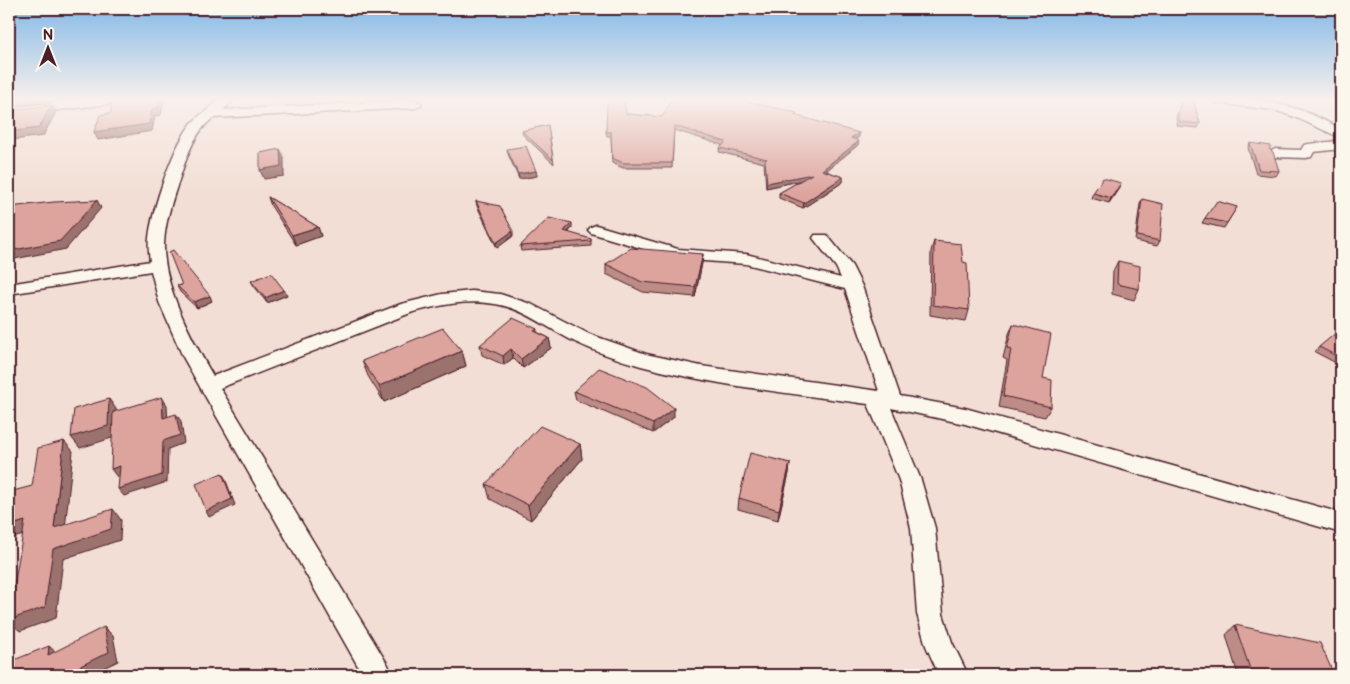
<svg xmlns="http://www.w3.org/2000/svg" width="1350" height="684" font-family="'Balsamiq Sans',sans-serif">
  <rect width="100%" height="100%" fill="#f2ded4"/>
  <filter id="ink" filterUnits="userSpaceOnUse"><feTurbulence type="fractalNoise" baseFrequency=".02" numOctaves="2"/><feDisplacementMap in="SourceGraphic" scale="10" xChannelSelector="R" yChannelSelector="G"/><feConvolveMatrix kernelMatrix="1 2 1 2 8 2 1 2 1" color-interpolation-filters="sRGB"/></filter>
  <g filter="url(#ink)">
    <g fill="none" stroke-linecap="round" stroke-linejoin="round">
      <!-- minor casing -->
      <g stroke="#4a1f2b" stroke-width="3">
        <path id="minor" d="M86 99H123L117 103 9 116V108Z
          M221 99H235L223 110 416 100 422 104 416 108 213 118C194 133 188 154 180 177 173 198 165 221 164 244 163 287 192 339 213 376L401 304 442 294 472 291 500 294 531 304 589 334 646 354 701 366 879 391 845 289 746 264 677 259 591 233 588 230 591 227 596 225 678 249 746 254 841 278 836 267 813 238 815 235H827L852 266 862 286 900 396 965 408 1341 513V533L965 424 891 408 921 480 935 528 943 614 952 642 968 675H939L926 646 917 614 911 528 899 480 868 404C792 393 715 386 641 366 619 360 594 351 573 341 549 329 523 308 495 304 467 299 441 305 413 312L220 388 388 665 392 675H363L183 357 159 302 151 271 9 294V284L150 261C149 254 148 246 149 238 152 210 173 145 192 123 200 114 212 107 221 99Z
          M1211 99C1242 99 1273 100 1303 111 1316 116 1329 123 1341 129V138L1295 117 1274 110 1217 103Z
          M1341 140V149L1314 152 1311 157 1306 158 1275 157 1268 153 1275 149 1301 150 1304 145C1316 142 1329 143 1341 140Z"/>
      </g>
      <!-- minor -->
      <use href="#minor" fill="#fbf7ec" fill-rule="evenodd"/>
    </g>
    <!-- wall -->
    <path fill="#be8c87" stroke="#4a1f2b" d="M746 99V101L797 113 796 116 859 137 855 139 858 145 826 171 843 177V182L803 208 779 198V193L800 181 766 188 764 163 719 152 720 148 722 145 674 130 672 168H623L612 163 611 136H607L606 132 626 114 662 117Z
      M1182 99H1193L1200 124 1198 128 1178 126 1176 118Z
      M548 125 554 164 523 135 522 131Z
      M1250 143 1269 149 1279 171 1276 176 1256 174 1248 148Z
      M507 149 536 171 537 176 519 179 508 154Z
      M1119 188 1109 203 1091 198 1093 193Z
      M268 197 318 227 321 236 296 245 271 206Z
      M1142 199 1160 241 1157 246 1135 241 1140 204Z
      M476 201 513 236 497 248 477 206Z
      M1237 207 1224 228 1202 223 1205 218Z
      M572 228 568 233 591 239V246L521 251 520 246Z
      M934 241 963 262 969 310 966 321 930 315 931 251Z
      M703 254 702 263 695 297 643 292 606 274V264Z
      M1118 261 1139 289 1134 300 1112 294 1113 271Z
      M251 281 284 290 287 295 267 303 254 286Z
      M182 285 212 301 197 308 180 292 177 286Z
      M1013 324 1043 378 1051 407 1045 417 999 407 1007 360 1003 358 1009 334Z
      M537 329V332L549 338 551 348 523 368 513 358 504 365 482 355 480 345Z
      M1341 334V361L1338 364 1315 352 1319 347Z
      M462 351 466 366 384 402 368 376 362 361Z
      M574 391 674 417 653 433 576 400Z
      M580 444 582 459 531 520 490 499 486 484Z
      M790 463 789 473 778 520 738 509 739 498Z
      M1235 625 1334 675H1238L1226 635Z"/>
    <!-- shaded-wall -->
    <path fill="#9b726e" stroke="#4a1f2b" d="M9 99H63L9 107Z
      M159 99H164L161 115 155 116 152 131 98 140 94 132 152 109Z
      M52 105 56 112 43 136 13 140 9 133V124H14Z
      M859 133V137L850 143 851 138Z
      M859 141 858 145 821 175 822 170Z
      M280 149 284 158V176L264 179 260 170Z
      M536 171 537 176 519 179 518 174Z
      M812 174 811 178 766 188 767 183Z
      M843 177V182L803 208 804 203Z
      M1121 183 1119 188 1109 203 1111 198Z
      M97 200 101 208 66 249 9 260V251Z
      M572 223V228L564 236V231Z
      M318 227 321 236 296 245 292 235Z
      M513 231V236L497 248 496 243Z
      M703 254 702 263 695 297V287Z
      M284 290 287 295 267 303 265 298Z
      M210 296 212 301 197 308 194 302Z
      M549 338 551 348 523 368 521 359Z
      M511 349 513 358 504 365 503 356Z
      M462 351 466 366 384 402 379 386Z
      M162 397 167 405 168 426 163 418Z
      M109 399 116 409 115 437 80 448 71 437Z
      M674 408V417L653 433V424Z
      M176 414 181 421 184 443 168 449 167 482 124 496 118 489Z
      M64 441 73 451 64 539 54 528Z
      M580 444 582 459 531 520 528 505Z
      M790 463 789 473 778 520 779 510Z
      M120 466 125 474 117 477 111 469Z
      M222 473 225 478 235 505 209 517 206 511Z
      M113 509 121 520 120 540 63 559 56 618 20 631 9 621V620L53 549Z
      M25 521 35 532 9 539V526Z
      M104 627 113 636 118 661 89 675H62Z
      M49 646 59 655H48Z"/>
    <!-- building -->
    <path fill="#dda39d" stroke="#4a1f2b" d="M111 99H159L158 108 152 109 149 124 94 132 100 115 111 113Z
      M672 99H746V101L797 113 794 115 859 133 851 138 859 141 822 170 843 177 804 203 779 193 812 174 767 183 765 160 767 159 720 148 726 142 674 126 672 163H623L612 158 611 132H606L607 103H625L626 114 662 117Z
      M1182 99H1193L1200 124 1180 122 1178 114Z
      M52 105 39 128 9 132 14 124H9V110Z
      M548 125 553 160 522 131Z
      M1250 143 1271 146 1269 149 1273 152 1279 171 1259 170Z
      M526 146 536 171 518 174 507 149Z
      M280 149 281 166 260 170V153Z
      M1103 178 1121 183 1111 198 1093 193Z
      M268 197 318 227 292 235Z
      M1142 199 1163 204 1160 241 1137 236Z
      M97 200 60 241 9 251V207L54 202Z
      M476 201 500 206 513 231 496 243Z
      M1217 201 1237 207 1227 223 1205 218Z
      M549 218 572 223 564 231 591 239V241L520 246Z
      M934 241 961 244 963 262 967 263 969 310 933 305Z
      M631 248 703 254 695 287 642 282 606 264Z
      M173 250 210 296 194 302 177 286 182 285 169 252Z
      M1118 261 1140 266 1139 289 1117 284Z
      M271 273 284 290 265 298 251 281Z
      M513 318 537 329 534 331 549 338 521 359 511 349 503 356 480 345Z
      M1013 324 1051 334 1043 378 1052 380 1051 407 1003 396 1011 349 1007 348Z
      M443 328 462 351 379 386 362 361Z
      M1337 332 1341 334V358L1319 347Z
      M599 368 647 387 674 408 653 424 574 391Z
      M162 397 163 418 176 414 180 435 163 441 162 475 118 489 120 466 111 469 113 412Z
      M109 399 108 426 71 437 74 409Z
      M540 426 580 444 528 505 486 484Z
      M64 441 54 528 113 509 111 529 53 549 45 607 9 620V616L25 521 9 526V492L32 486 38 448Z
      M750 453 790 463 779 510 739 498Z
      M222 473 232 499 206 511 196 484Z
      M1235 625 1320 643 1334 675H1252Z
      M104 627 109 652 62 675H9V662L49 646 48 655Z"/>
  </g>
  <!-- sky -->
  <linearGradient id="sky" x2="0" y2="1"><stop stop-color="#82b8e8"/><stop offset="0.51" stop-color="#f9f0ec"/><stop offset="1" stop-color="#f9f0ec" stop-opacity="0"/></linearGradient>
  <rect width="1350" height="195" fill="url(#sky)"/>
  <!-- margin -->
  <rect width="1350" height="684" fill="none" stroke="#fbf7ec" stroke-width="30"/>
  <rect x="15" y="15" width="1320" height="654" fill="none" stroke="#4a1f2b" stroke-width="2" filter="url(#ink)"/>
  <!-- north arrow -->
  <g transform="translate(48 48)" stroke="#fbf7ec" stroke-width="4" paint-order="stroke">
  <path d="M0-4L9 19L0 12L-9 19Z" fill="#4a1f2b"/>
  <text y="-8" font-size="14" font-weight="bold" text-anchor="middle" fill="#4a1f2b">N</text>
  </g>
</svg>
